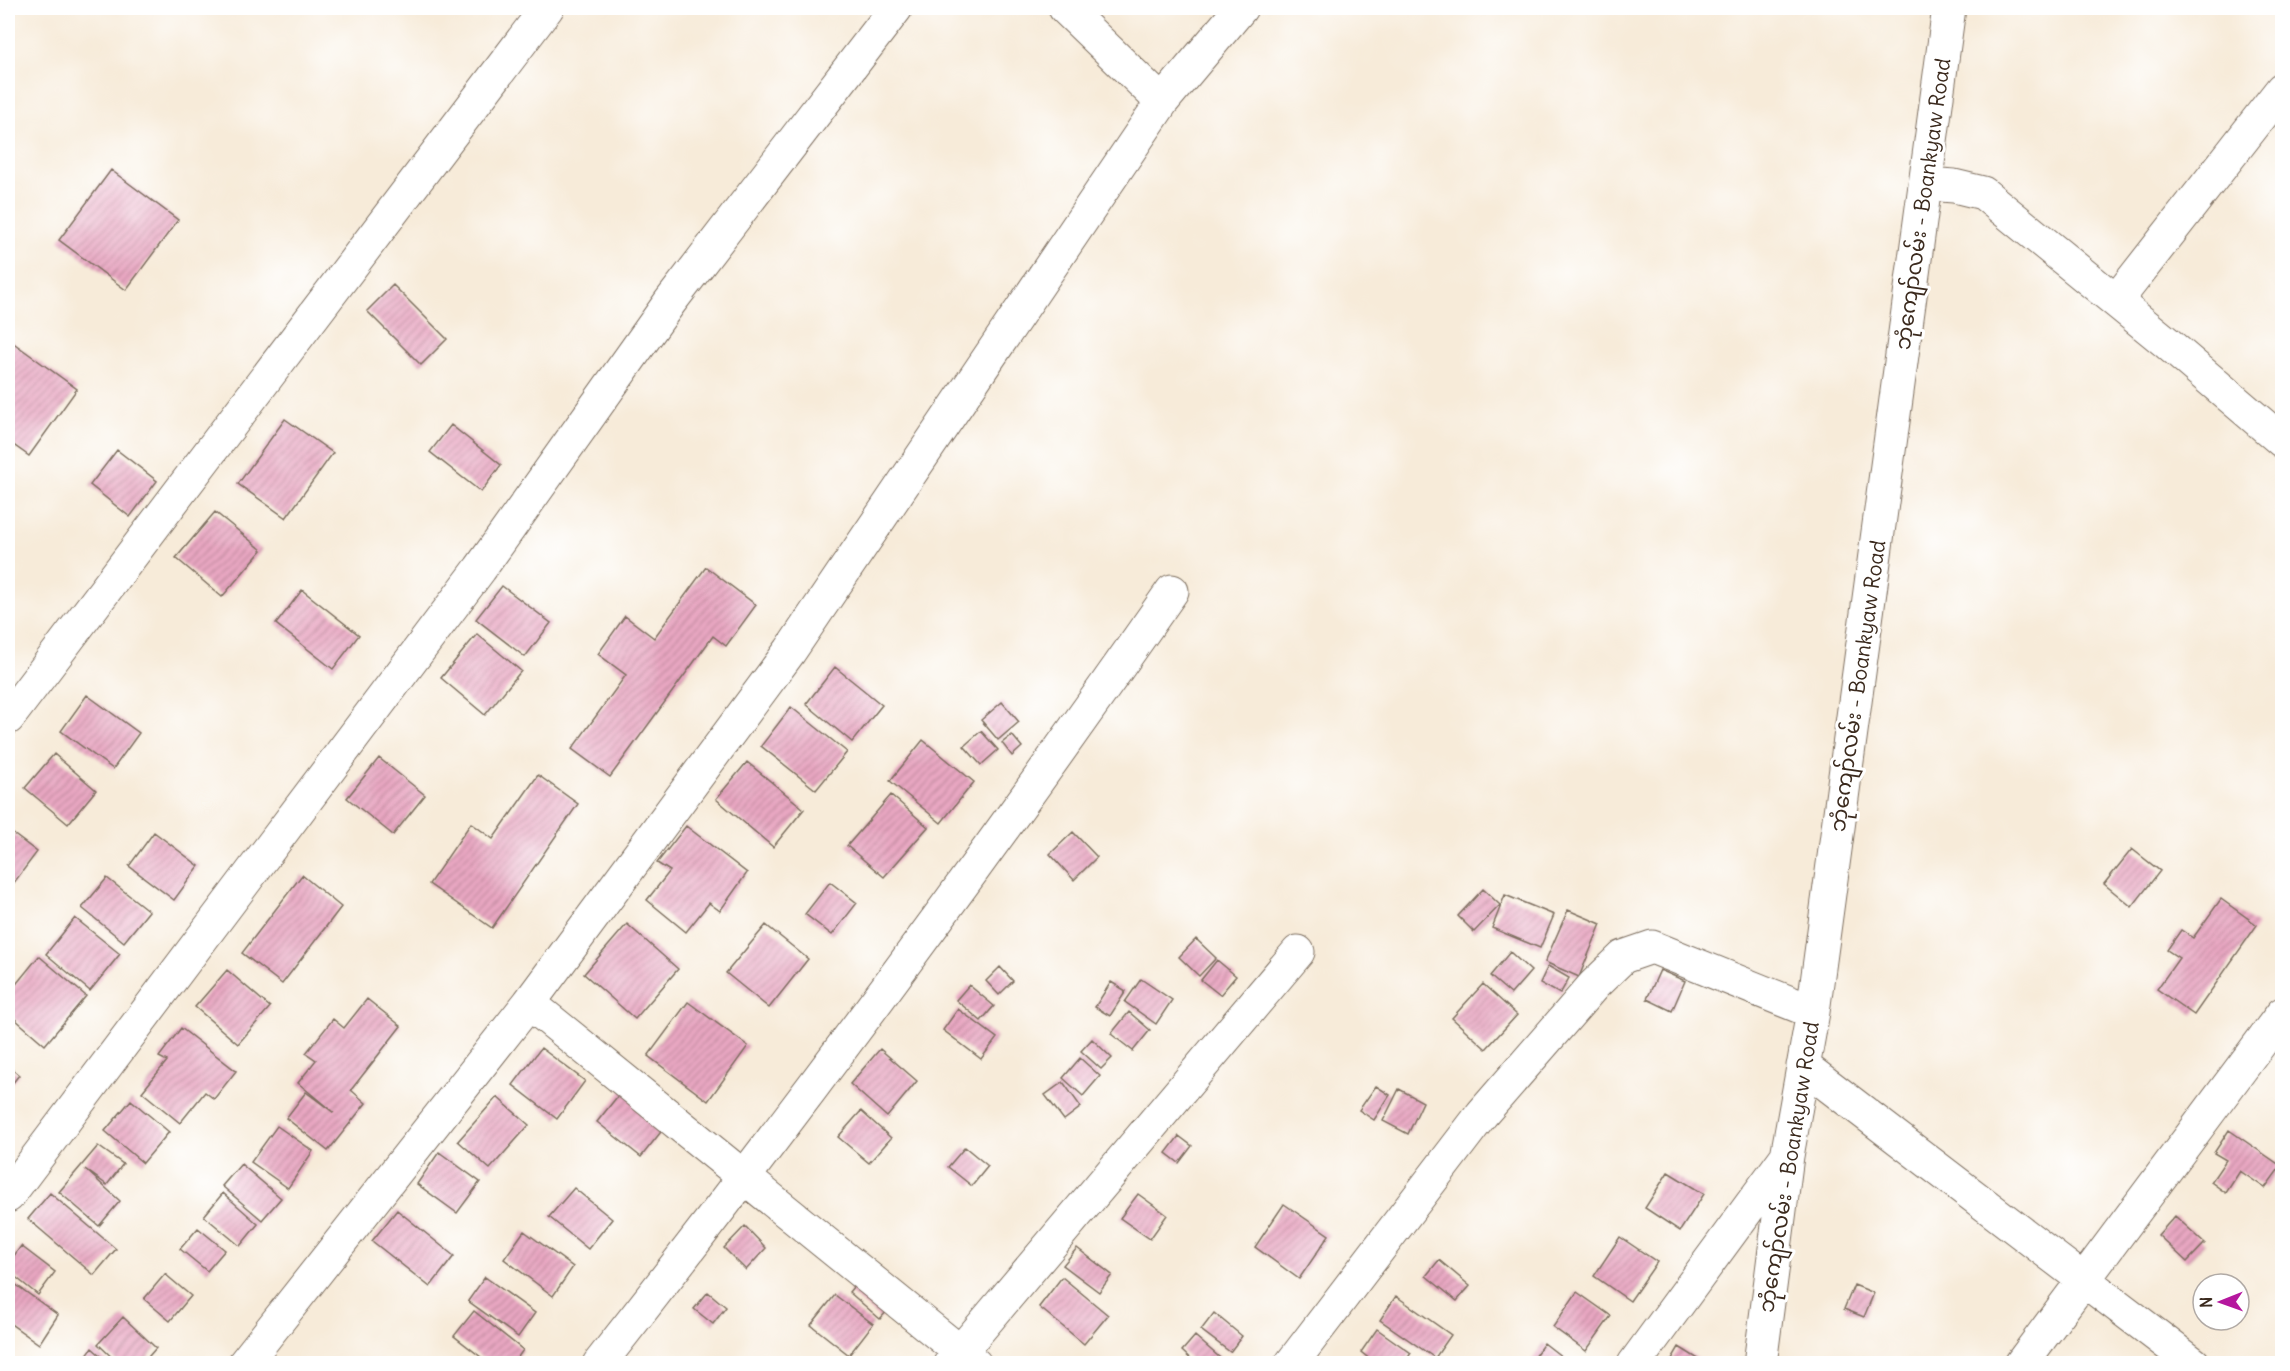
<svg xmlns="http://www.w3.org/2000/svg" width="2290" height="1371" font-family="Delius,'Noto Sans Myanmar',sans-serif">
  <defs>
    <pattern id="building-hatch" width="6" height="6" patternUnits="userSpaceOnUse" patternTransform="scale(1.5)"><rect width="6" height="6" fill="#e9a7c2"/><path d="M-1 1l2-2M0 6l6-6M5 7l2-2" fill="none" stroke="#be889d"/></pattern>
  </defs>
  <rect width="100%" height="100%" fill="#fff"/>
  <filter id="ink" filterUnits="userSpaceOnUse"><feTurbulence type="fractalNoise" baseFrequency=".0167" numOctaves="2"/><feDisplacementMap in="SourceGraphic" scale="12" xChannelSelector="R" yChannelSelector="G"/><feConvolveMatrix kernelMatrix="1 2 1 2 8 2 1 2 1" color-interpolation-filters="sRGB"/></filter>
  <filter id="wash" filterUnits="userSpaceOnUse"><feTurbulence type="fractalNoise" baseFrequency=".008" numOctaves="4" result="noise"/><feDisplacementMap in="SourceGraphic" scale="24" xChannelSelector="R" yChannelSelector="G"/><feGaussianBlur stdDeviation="1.35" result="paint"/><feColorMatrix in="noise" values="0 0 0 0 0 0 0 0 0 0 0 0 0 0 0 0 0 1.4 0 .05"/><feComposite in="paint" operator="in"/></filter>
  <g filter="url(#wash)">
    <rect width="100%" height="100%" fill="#f7ebd9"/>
    <g id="blocks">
      <!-- building -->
      <path fill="url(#building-hatch)" d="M111 170 178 220 126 290 59 240Z
        M393 285 447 339 421 365 367 311Z
        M8 339 77 389 29 456 8 441Z
        M285 419 333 453 286 518 238 484Z
        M451 425 501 465 481 492 430 452Z
        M117 450 157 481 130 517 90 485Z
        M215 512 262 550 222 597 176 558Z
        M706 567 756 605 726 646 713 636 610 777 572 749 626 675 598 654 625 616 654 638Z
        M502 586 551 623 525 657 476 619Z
        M302 590 359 635 333 669 276 624Z
        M477 634 521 671 485 715 441 678Z
        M835 667 882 705 852 742 806 704Z
        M87 695 139 733 113 769 61 731Z
        M1002 702 1019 722 998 740 981 720Z
        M791 707 847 752 816 790 761 746Z
        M981 731 998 750 981 765 964 746Z
        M1012 735 1022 747 1012 756 1002 743Z
        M923 740 974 782 941 823 890 781Z
        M54 754 96 790 68 824 25 788Z
        M379 758 425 795 393 835 347 798Z
        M747 762 804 809 773 847 716 799Z
        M538 775 578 804 492 928 429 884 471 823 493 839Z
        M891 795 928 827 884 877 847 846Z
        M686 826 747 873 720 911 709 903 686 932 647 900 670 871 657 863Z
        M8 830 37 852 13 884 8 880Z
        M154 832 199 866 174 900 129 866Z
        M1073 832 1097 857 1074 880 1050 854Z
        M2132 849 2160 871 2132 907 2104 884Z
        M302 875 341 907 282 984 242 953Z
        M107 878 149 911 124 942 82 908Z
        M830 882 857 903 832 935 805 914Z
        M1483 889 1500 905 1474 932 1458 916Z
        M1505 895 1554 915 1540 948 1492 928Z
        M2221 899 2257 925 2194 1015 2157 989 2179 958 2167 950 2181 930 2193 938Z
        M1568 910 1601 924 1579 977 1545 962Z
        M75 918 120 954 90 991 46 954Z
        M627 924 678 969 635 1019 584 974Z
        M766 925 808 959 769 1008 726 973Z
        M1196 939 1216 958 1199 976 1179 957Z
        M1510 952 1531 971 1511 994 1490 976Z
        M39 956 86 996 45 1045 8 1013V994Z
        M1217 960 1236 976 1220 995 1201 980Z
        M1548 966 1569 978 1560 994 1540 983Z
        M1000 967 1013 981 999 995 986 981Z
        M227 970 270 1007 238 1044 195 1007Z
        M1660 970 1685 981 1672 1011 1647 999Z
        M1141 979 1172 1000 1156 1024 1125 1002Z
        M1111 982 1126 991 1110 1016 1095 1007Z
        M1483 984 1517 1015 1486 1049 1452 1018Z
        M969 985 994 1006 981 1021 956 1000Z
        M367 999 401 1026 351 1090 366 1103 328 1151 286 1118 306 1092 334 1113 298 1083 316 1060 306 1053 333 1019 344 1028Z
        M688 1002 748 1046 708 1101 648 1056Z
        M958 1009 997 1038 981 1059 943 1030Z
        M1129 1012 1150 1030 1133 1051 1111 1034Z
        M181 1028 236 1071 214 1099 205 1092 180 1123 142 1092 167 1061 159 1057Z
        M1092 1039 1112 1058 1101 1069 1081 1051Z
        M541 1048 585 1081 557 1119 513 1085Z
        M880 1049 917 1081 887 1117 850 1084Z
        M1080 1058 1100 1076 1083 1096 1063 1078Z
        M8 1066 19 1075 8 1089Z
        M1063 1082 1081 1107 1064 1120 1045 1095Z
        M1376 1086 1390 1095 1374 1120 1359 1110Z
        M624 1088 668 1123 641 1157 597 1122Z
        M1399 1089 1423 1102 1408 1134 1383 1121Z
        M497 1097 529 1125 490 1169 458 1141Z
        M131 1100 169 1132 143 1163 105 1131Z
        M861 1111 891 1138 869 1163 838 1137Z
        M277 1126 313 1151 288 1188 251 1162Z
        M2229 1130 2281 1166 2265 1188 2240 1171 2226 1193 2211 1182 2226 1160 2214 1153Z
        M1179 1136 1192 1146 1179 1163 1166 1153Z
        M98 1146 123 1164 107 1185 85 1169 120 1201 99 1226 59 1192Z
        M965 1147 988 1166 972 1186 948 1167Z
        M439 1152 480 1182 457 1213 417 1184Z
        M241 1164 281 1198 262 1220 222 1186Z
        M1668 1172 1704 1194 1680 1231 1645 1208Z
        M574 1188 612 1219 588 1249 549 1217Z
        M50 1193 116 1249 94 1275 28 1219Z
        M223 1193 258 1224 240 1246 204 1216Z
        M1138 1194 1167 1215 1150 1239 1120 1218Z
        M1284 1204 1329 1235 1299 1279 1255 1247Z
        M397 1210 454 1256 430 1287 372 1241Z
        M2175 1216 2205 1243 2187 1262 2158 1235Z
        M745 1226 766 1248 746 1270 724 1248Z
        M198 1228 225 1250 207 1271 180 1249Z
        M524 1231 573 1267 553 1296 504 1259Z
        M1620 1237 1657 1262 1630 1301 1594 1276Z
        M21 1246 55 1272 38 1295 8 1271V1264Z
        M1077 1248 1112 1275 1099 1292 1063 1265Z
        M1439 1260 1470 1286 1457 1301 1426 1276Z
        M165 1274 191 1296 170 1321 144 1299Z
        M864 1274 895 1302 880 1319 849 1292Z
        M485 1277 535 1313 518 1337 468 1301Z
        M1062 1277 1108 1315 1084 1344 1039 1307Z
        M8 1279 58 1315 39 1344 8 1322Z
        M1854 1285 1874 1293 1864 1317 1844 1309Z
        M708 1292 726 1307 713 1324 694 1309Z
        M1577 1292 1611 1316 1586 1351 1553 1327Z
        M835 1295 873 1324 849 1355 811 1325Z
        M1396 1296 1451 1335 1435 1358 1380 1320Z
        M474 1311 523 1350 513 1364H490L454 1336Z
        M1214 1313 1242 1336 1230 1352 1201 1330Z
        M123 1317 156 1348 142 1364H119L98 1344Z
        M1377 1329 1411 1353 1404 1364H1376L1361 1352Z
        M1195 1336 1227 1364H1196L1182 1351Z
        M1544 1343 1571 1364H1529Z
        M1679 1347 1700 1360 1698 1364H1669Z
        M92 1348 110 1364H80Z"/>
    </g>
  </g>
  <g filter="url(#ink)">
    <use href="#blocks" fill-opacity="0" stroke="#7d6e5f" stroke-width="1.5"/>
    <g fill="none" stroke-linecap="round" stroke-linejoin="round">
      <!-- minor casing -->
      <g stroke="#7d6e5f" stroke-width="35">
        <path id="minor" d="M1065 8 1162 102
          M1927 184 1954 186 1983 193 2166 342 2282 441
          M2116 301 2282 89
          M8 718 547 8
          M529 1003 975 1364
          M1803 1066 2194 1364
          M8 1196 480 569 670 302 896 8
          M244 1364 529 1003 790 651 1162 102 1241 8
          M599 1364C798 1112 988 854 1172 591
          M950 1364 1298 952
          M1291 1364 1482 1114 1594 985 1623 957 1652 947 1813 1012
          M1634 1364 1786 1157
          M1760 1364 1787 1156 1813 1012 1949 8
          M2021 1364 2282 1014"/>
      </g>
      <!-- minor -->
      <use href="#minor" stroke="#fff" stroke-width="33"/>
    </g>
  </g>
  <g text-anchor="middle" stroke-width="6" stroke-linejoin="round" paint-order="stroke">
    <!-- street labels -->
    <g font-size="21" fill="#3b2a1e" stroke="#fff">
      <text transform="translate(1923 204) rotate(-82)" y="7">ဘုံကျော်လမ်း - Boankyaw Road</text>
      <text transform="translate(1858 686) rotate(-82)" y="7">ဘုံကျော်လမ်း - Boankyaw Road</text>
      <text transform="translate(1789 1167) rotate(-81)" y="7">ဘုံကျော်လမ်း - Boankyaw Road</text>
    </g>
  </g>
  <!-- margin -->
  <rect width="2290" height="1371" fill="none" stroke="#fff" stroke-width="30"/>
  <!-- north arrow -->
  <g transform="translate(2221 1302) rotate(269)"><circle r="28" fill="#ffffff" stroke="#b1aaa5" stroke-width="1.5"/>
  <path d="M0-4.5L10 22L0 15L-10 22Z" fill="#b5179e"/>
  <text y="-9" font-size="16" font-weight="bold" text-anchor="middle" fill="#3b2a1e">N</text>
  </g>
</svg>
